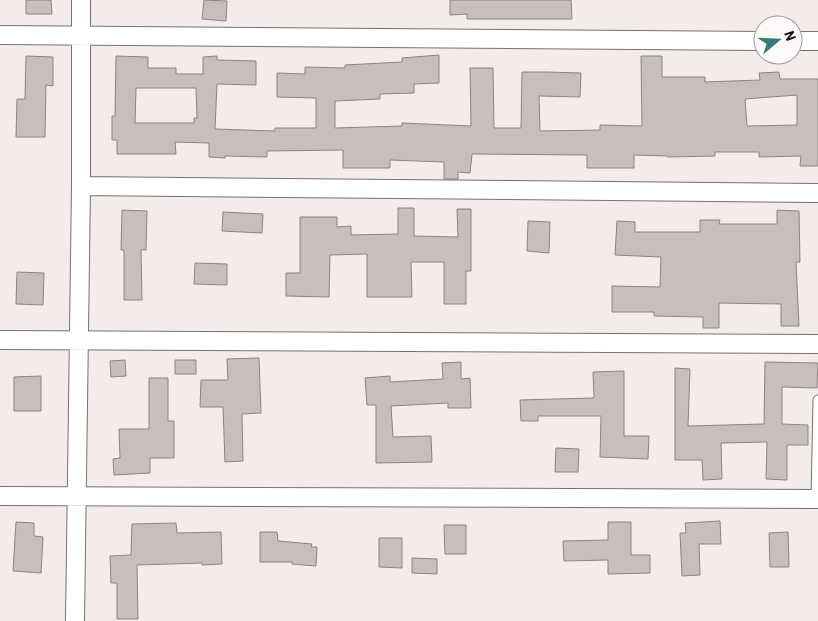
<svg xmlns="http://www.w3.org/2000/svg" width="818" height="621" font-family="Barlow,sans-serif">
  <rect width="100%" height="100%" fill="#f3ecea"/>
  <!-- building -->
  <path fill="#c6bfbd" stroke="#8a8482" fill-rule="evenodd" d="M26 0H51L52 14H26Z
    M204 0 227 1 226 21 202 19Z
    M450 0H571L572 19H467V14L450 15Z
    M439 55V83L414 84V93L380 94V99L335 101V128L402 126V123L471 126 470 68H493L494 128H521L522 72H547L581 73 580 97 539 96 540 131 600 130V125L642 126 641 56H662V77H705V82L760 80 759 73 779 72 780 79H818V166H800L801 156 759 157V152H715V156L668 157 667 156 634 155V168H587V155L472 154 470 173 458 172V179H444V162L390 160V168H343V150L267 151V157L225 156V158L209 157V143L175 142 176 154H117V140H112V116H115L116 56 148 57V68H176V74H203V57L217 56V60L256 61V85L217 84 215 129 275 131V128H316V98L277 97V73L305 74V67L345 68V65L402 62V58ZM136 88H196L197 118H194V123H135ZM797 95V125L747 126 745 99Z
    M26 56 53 57V86L46 85 45 137H16L17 99H25Z
    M398 208H414V236L458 237 457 209H471V271H466V304H444V262H411L412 297H367V254L330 255 329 297 286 296V273H300V217H337V227L351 226V235L398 234Z
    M122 210 147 211 146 250H141L142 300H124V250H121Z
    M777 210 799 211 800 262H796L799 326H781V304L719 303V328H703V317L654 316V312H612V286L660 287 661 257 615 255 617 221 635 222V232H700V220H720L719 224H777Z
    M223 212 263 214 262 233 222 231Z
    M528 221 550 222 549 253 527 251Z
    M195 263 227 264V285L194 284Z
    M17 272 44 273 43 305 16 304Z
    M259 358 261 413 242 414 243 461 225 462 223 407H200L201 380H228L227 359Z
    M125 360 126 376 111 377 110 361Z
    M175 360H196V374H175Z
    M461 362V379L470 378 471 408H448V403L391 406 393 437 431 436 432 462 376 463V405H367L365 378 390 376V382L443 379 442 363Z
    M765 362 818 363 817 388 782 387V424L808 425V445H787V480L766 479 767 442 721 443 722 479 703 480 702 460H675V368L690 369 688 426 764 424Z
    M624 371V436H649L648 459 600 457 601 416H538V421H521L520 400 592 398 594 397 593 372Z
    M41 376V411H14V377Z
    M149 378H168V421H174V458H150V473L114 475 113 459 120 458 119 429H149Z
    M556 448 579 449 578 472H555Z
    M720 521 721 544H699L700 575 682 576 680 533H686L685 523Z
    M16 522 34 523V536L43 537 41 573 13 571Z
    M608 522H631V555H650V573L608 574V560L564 561 563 541 608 540Z
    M176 523 177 533 221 532 222 564 202 565V563L137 565 138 619H117V583H111L110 556 131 555 132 524Z
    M444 525H466V554H445Z
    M260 532H277L278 541 312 544 311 547H317L316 566 292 564V562H260Z
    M788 532 789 567H770L769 533Z
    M379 538H402V568L379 567Z
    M412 558 437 559V574L412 573Z"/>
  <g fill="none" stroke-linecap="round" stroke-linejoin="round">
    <!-- lane casing -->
    <g stroke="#77716f" stroke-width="11">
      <path id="lane" d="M816 499 818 400"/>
    </g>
    <!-- street casing -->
    <g stroke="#77716f" stroke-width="20">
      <path id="street" d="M0 35 763 41
        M793 41H818
        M81 186 818 193
        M0 340 818 344
        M0 496 818 499
        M75 621 81 186V0"/>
    </g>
    <!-- lane -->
    <use href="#lane" stroke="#fff" stroke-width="9"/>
    <!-- street -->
    <use href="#street" stroke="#fff" stroke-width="18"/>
  </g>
  <!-- north arrow -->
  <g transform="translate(778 40) rotate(71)"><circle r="24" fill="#fefaf9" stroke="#9f9b9b"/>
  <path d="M0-4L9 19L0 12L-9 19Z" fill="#337c79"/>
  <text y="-8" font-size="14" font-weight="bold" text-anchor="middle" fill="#100d0d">N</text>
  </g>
</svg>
